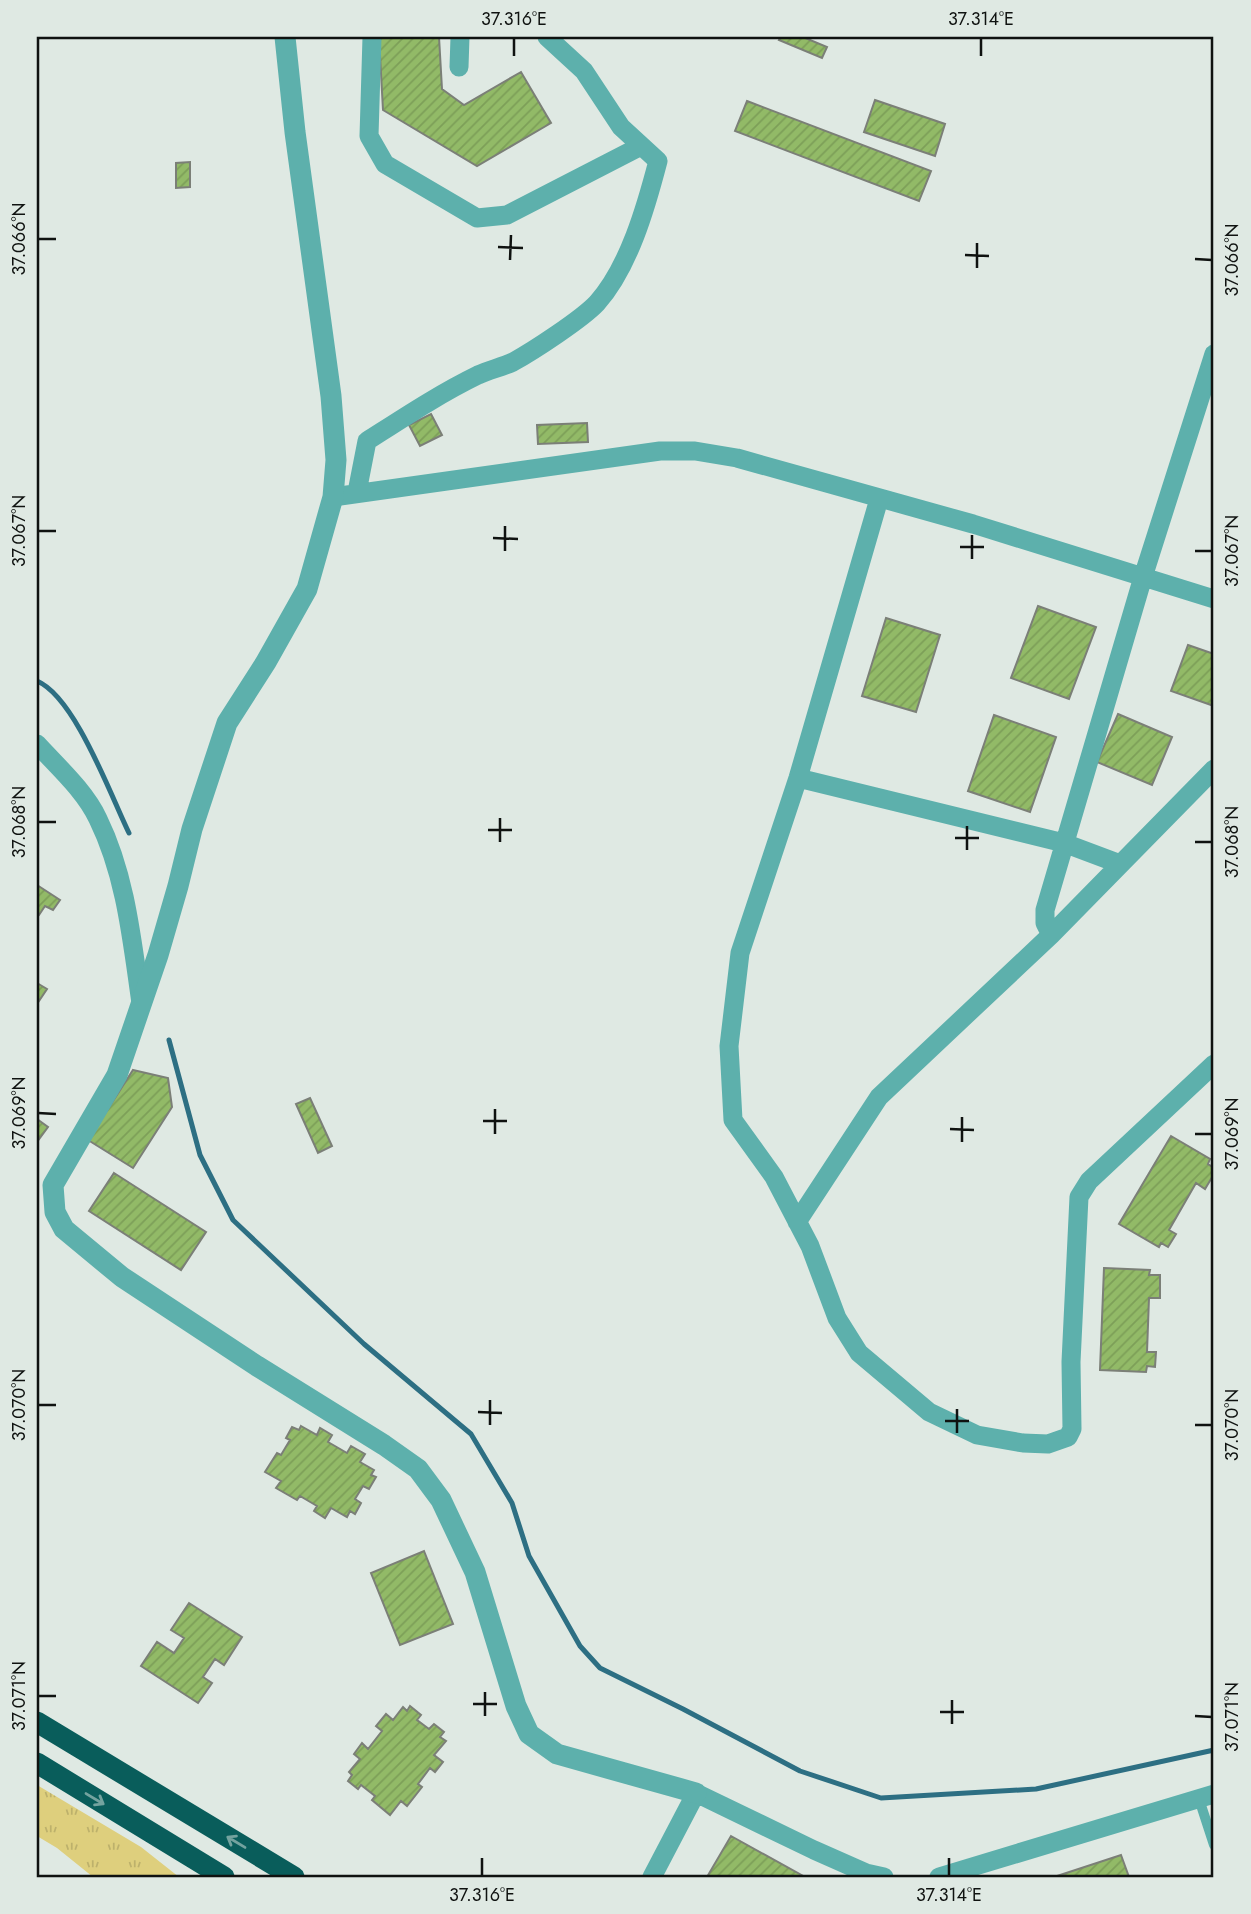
<svg xmlns="http://www.w3.org/2000/svg" width="1251" height="1914" font-family="Jost,sans-serif">
  <defs>
    <pattern id="grass-tufts" width="24" height="20" patternUnits="userSpaceOnUse" patternTransform="scale(1.75)"><rect width="24" height="20" fill="#decf7d"/><path d="M3 7l-1-3M5 7V3M7 7l1-3M15 17l-1-3M17 17v-4M19 17l1-3" fill="none" stroke="#bdb16b"/></pattern>
    <pattern id="building-hatch" width="6" height="6" patternUnits="userSpaceOnUse" patternTransform="scale(1.75)"><rect width="6" height="6" fill="#92ba67"/><path d="M-1 1l2-2M0 6l6-6M5 7l2-2" fill="none" stroke="#7d9f58"/></pattern>
  </defs>
  <rect width="100%" height="100%" fill="#dfe9e3"/>
  <!-- grass -->
  <path fill="url(#grass-tufts)" d="M37 1785 141 1847 179 1877H93L57 1848 37 1836Z"/>
  <g fill="none" stroke-linecap="round" stroke-linejoin="round">
    <!-- stream -->
    <path stroke="#2d6f83" stroke-width="5" d="M37 681C75 697 110 794 129 833
      M169 1040 200 1155 233 1220 364 1344 471 1434 512 1503 529 1556 580 1646 600 1668 683 1709 800 1771 881 1798 1036 1789 1214 1750"/>
  </g>
  <!-- building -->
  <path fill="url(#building-hatch)" stroke="#7b7f77" stroke-width="2" d="M379 37H439L442 89 464 105 521 72 551 123 477 166 383 110Z
    M781 37H803L827 47 822 58 779 40Z
    M875 100 945 124 935 156 864 132Z
    M747 101 931 171 919 201 735 131Z
    M190 162V187L176 188V163Z
    M431 414 442 435 420 446 409 425Z
    M587 423 588 442 538 444 537 425Z
    M1038 606 1096 627 1069 699 1011 678Z
    M886 618 940 635 916 712 862 696Z
    M1188 645 1214 654V706L1171 691Z
    M1118 714 1172 737 1152 785 1097 762Z
    M994 715 1056 737 1030 812 968 791Z
    M37 885 60 900 53 910 45 906 39 915 37 914Z
    M37 983 47 989 37 1004Z
    M133 1070 168 1078 172 1107 133 1168 88 1140Z
    M310 1098 332 1146 318 1153 296 1104Z
    M37 1119 48 1127 37 1142Z
    M1171 1136 1210 1159 1208 1164 1214 1168V1174L1205 1189 1196 1183 1169 1230 1176 1234 1168 1247 1161 1243 1159 1247 1119 1224Z
    M114 1173 206 1232 181 1270 89 1211Z
    M1104 1268 1150 1270 1149 1275H1160V1298H1149L1147 1352H1156L1155 1367 1147 1366 1146 1372 1100 1370Z
    M301 1426 317 1435 320 1428 332 1435 328 1442 347 1453 351 1446 365 1454 360 1462 374 1470 371 1475 376 1477 369 1489 363 1486 355 1499 361 1503 355 1514 350 1511 347 1517 331 1508 325 1518 314 1511 317 1506 300 1496 297 1500 276 1488 281 1481 265 1472 277 1453 281 1455 290 1440 286 1438 292 1427 299 1430Z
    M424 1551 453 1624 400 1645 371 1573Z
    M189 1603 242 1637 224 1665 215 1659 203 1677 212 1683 198 1703 141 1666 157 1642 174 1653 184 1638 171 1630Z
    M410 1706 421 1715 417 1720 429 1729 434 1724 444 1732 440 1737 446 1741 434 1755 443 1762 435 1772 430 1768 418 1784 422 1787 407 1806 401 1801 390 1815 372 1800 375 1796 361 1785 358 1789 348 1781 352 1775 349 1772 360 1759 354 1754 362 1743 368 1749 382 1731 376 1726 386 1714 393 1720 403 1707 407 1711Z
    M731 1836 805 1877H707Z
    M1121 1855 1129 1877H1054Z"/>
  <g fill="none" stroke-linecap="round" stroke-linejoin="round">
    <!-- service -->
    <path stroke="#5db0ac" stroke-width="10" d="M1199 1799 1214 1845"/>
    <!-- minor -->
    <path stroke="#5db0ac" stroke-width="19" d="M372 37 369 136 385 164 477 218 507 215 641 146
      M459 67 460 37
      M357 492 367 441C403 418 439 394 478 375 489 370 502 367 513 362 533 351 582 319 597 303 629 267 646 207 658 161L621 127 584 71 547 37
      M333 497 660 451H695L737 458 973 524 1214 599
      M879 499 798 778 740 953 729 1046 733 1120 774 1177 810 1246 837 1318 859 1353 929 1412 977 1435 1023 1443 1048 1444 1068 1437 1072 1429 1071 1362 1079 1197 1089 1181 1214 1064
      M37 744C58 767 85 791 98 819 126 876 132 941 141 1003
      M798 778 1064 843 1120 864
      M1051 935 1045 923V910L1143 577 1214 354
      M797 1222 879 1097 1051 935 1214 769
      M652 1877 696 1793 814 1850 866 1873 884 1877
      M939 1877 1214 1794"/>
    <!-- tertiary -->
    <path stroke="#5db0ac" stroke-width="21" d="M285 37 295 132 331 396 336 460 333 497 307 589 266 662 227 723 192 829 178 886 158 955 117 1075 53 1185 55 1212 64 1229 122 1277 257 1366 384 1445 418 1469 441 1500 475 1572 516 1706 529 1734 557 1754 696 1793"/>
    <!-- motorway -->
    <path stroke="#095d5b" stroke-width="21" d="M37 1722 294 1877
      M37 1763 224 1877"/>
  </g>
  <!-- one-way arrows -->
  <defs><path id="oneway-shaft" d="M-6 0H5M1.5-3L5.5 0L1.5 3" fill="none" stroke-width="1.6" stroke-linecap="round" stroke-linejoin="round" transform="scale(1.75)"/></defs>
  <g stroke="#74a39f">
    <use href="#oneway-shaft" transform="translate(95 1799) rotate(31)"/>
    <use href="#oneway-shaft" transform="translate(236 1842) rotate(-149)"/>
  </g>
  <!-- ticks -->
  <path fill="none" stroke="#0f1210" stroke-width="2.5" d="M514 56V38M981 56V38M38 239H56M498 247 523 248M965 255 989 256M1195 259 1212 260M510 260 511 235M977 268V243M38 531H56M493 538 518 539M960 547H984M505 551V526M1195 551H1212M972 559V535M38 822H56M488 830H512M955 838H979M500 842V818M1195 842H1212M967 850V826M38 1113 56 1114M483 1121H507M950 1129 974 1130M495 1134V1109M1195 1134H1212M962 1142V1117M38 1405H56M478 1412 502 1413M945 1421H969M490 1425V1400M1195 1425H1212M957 1433V1409M38 1696H56M473 1704H497M940 1712H964M485 1716V1692M1195 1716 1212 1717M952 1724V1700M482 1876V1858M949 1876V1858"/>
  <!-- border -->
  <rect width="1251" height="1914" fill="none" stroke="#dfe9e3" stroke-width="77"/>
  <rect x="38" y="38" width="1174" height="1838" fill="none" stroke="#0f1210" stroke-width="2.5"/>
  <g font-size="18" text-anchor="middle" fill="#0f1210">
    <text x="514" y="25">37.316°E</text>
    <text x="981" y="25">37.314°E</text>
    <text transform="translate(19 239) rotate(-90)" y="6">37.066°N</text>
    <text transform="translate(1232 260) rotate(-90)" y="6">37.066°N</text>
    <text transform="translate(19 531) rotate(-90)" y="6">37.067°N</text>
    <text transform="translate(1232 551) rotate(-90)" y="6">37.067°N</text>
    <text transform="translate(19 822) rotate(-90)" y="6">37.068°N</text>
    <text transform="translate(1232 842) rotate(-90)" y="6">37.068°N</text>
    <text transform="translate(19 1113) rotate(-90)" y="6">37.069°N</text>
    <text transform="translate(1232 1134) rotate(-90)" y="6">37.069°N</text>
    <text transform="translate(19 1405) rotate(-90)" y="6">37.070°N</text>
    <text transform="translate(1232 1425) rotate(-90)" y="6">37.070°N</text>
    <text transform="translate(19 1696) rotate(-90)" y="6">37.071°N</text>
    <text transform="translate(1232 1717) rotate(-90)" y="6">37.071°N</text>
    <text x="482" y="1901">37.316°E</text>
    <text x="949" y="1901">37.314°E</text>
  </g>
</svg>
